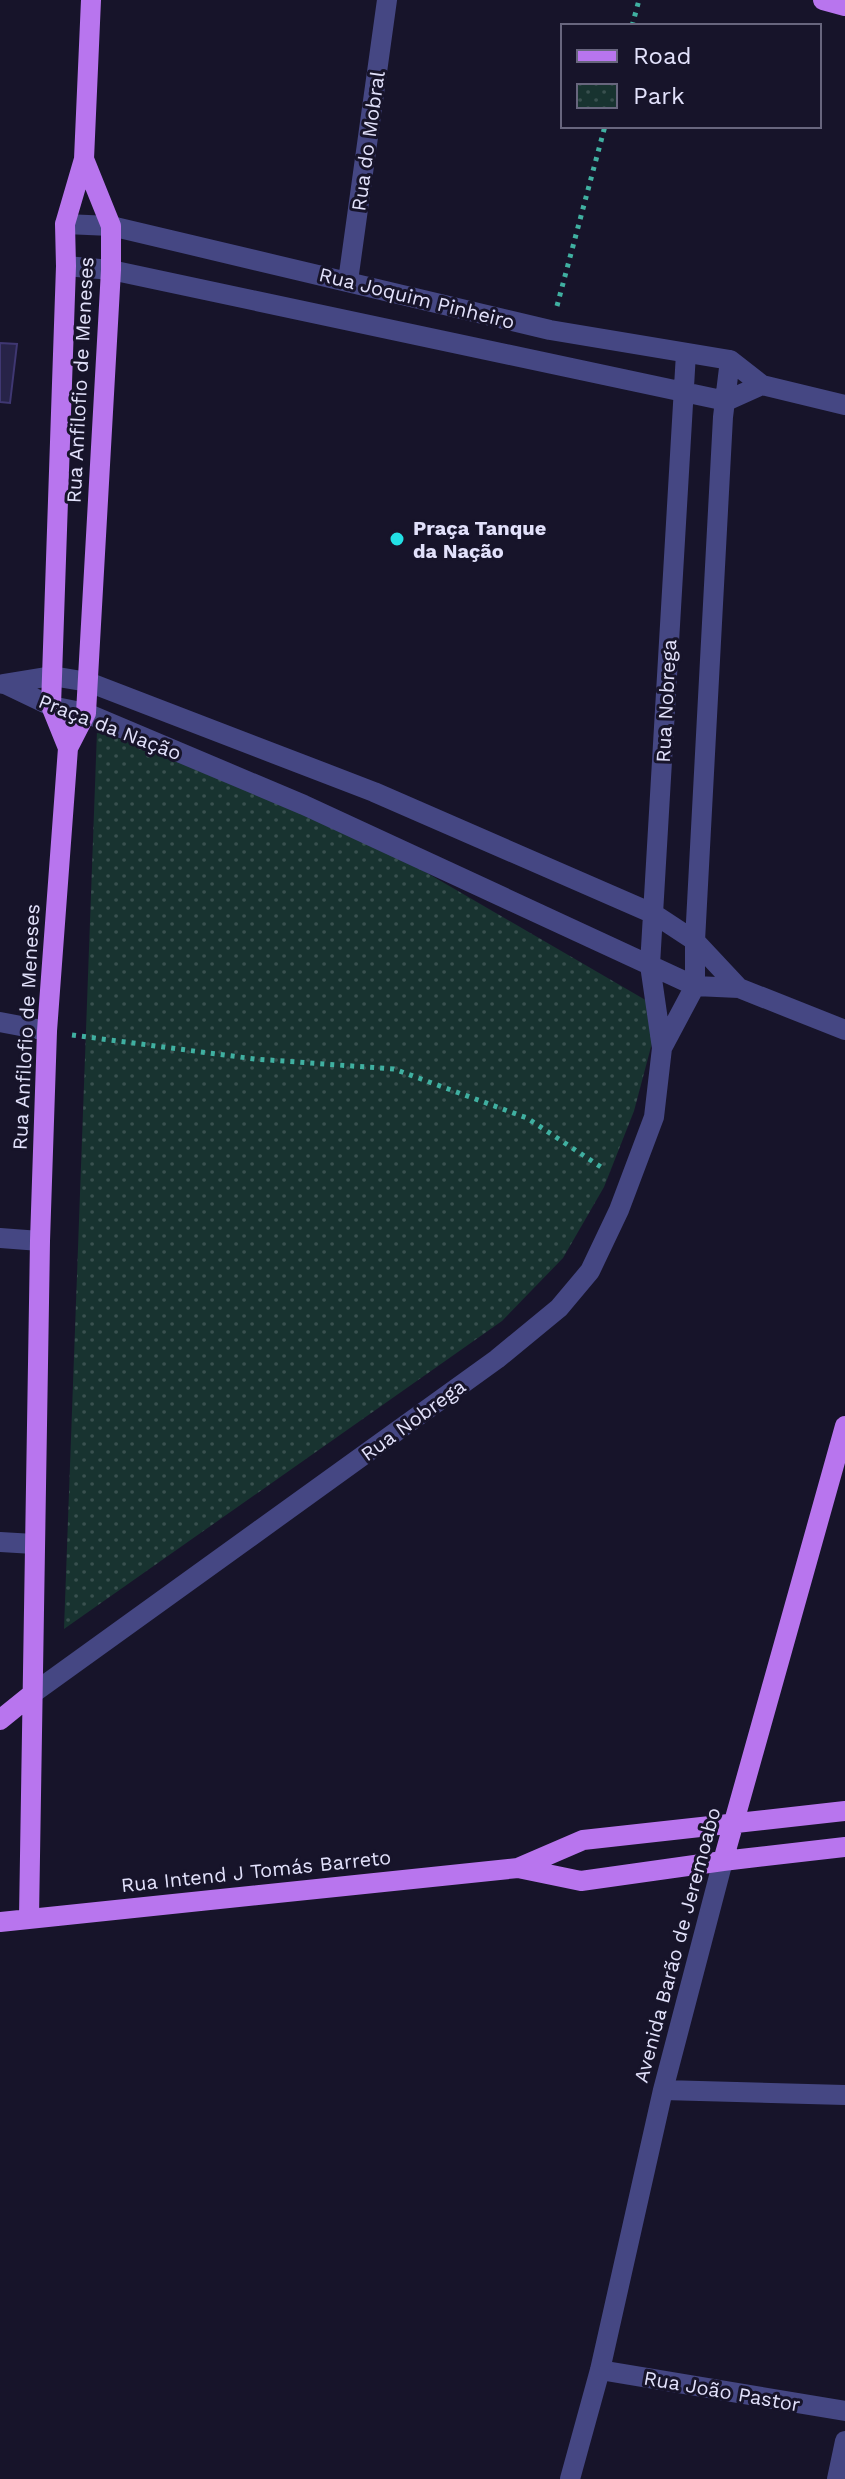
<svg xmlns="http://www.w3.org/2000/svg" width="845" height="2479" font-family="'Work Sans',sans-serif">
  <defs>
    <pattern id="park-dots" width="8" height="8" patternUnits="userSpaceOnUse" patternTransform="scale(2)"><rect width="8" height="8" fill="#183330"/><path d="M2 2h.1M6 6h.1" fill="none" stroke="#39504f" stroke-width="1.8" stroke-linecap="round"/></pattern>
  </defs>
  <rect width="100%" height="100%" fill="#17142a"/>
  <!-- park -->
  <path fill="url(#park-dots)" d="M97 731 251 785 403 859 661 1009 634 1111 604 1187 563 1258 502 1321 64 1629Z"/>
  <!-- building -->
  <path fill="#272348" stroke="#3f3772" stroke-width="2" d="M0 343 17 344 10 403 0 402Z"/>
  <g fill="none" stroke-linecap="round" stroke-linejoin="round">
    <!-- path -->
    <path stroke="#40b0a1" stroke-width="5" stroke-dasharray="4 6" stroke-linecap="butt" d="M632 26 639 0
      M557 306 605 126
      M72 1035 255 1059 394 1069 527 1118 604 1169"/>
    <!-- minor -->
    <path stroke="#454783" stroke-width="20" d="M65 224 111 226 550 330 730 360 762 385 845 405
      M66 266 111 270 726 401 762 385
      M348 281 387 0
      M3 684 52 676 88 682 374 792 654 914 695 941 739 988
      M5 684 51 706 86 713 304 805 695 986 739 988 845 1030
      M0 1022 47 1031
      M662 1048 695 986V941L723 417 730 360
      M0 1238 40 1241
      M0 1542 34 1544
      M32 1694 497 1359 559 1308 590 1271 619 1210 654 1117 662 1048 650 965 686 353
      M663 2090 845 2095
      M600 2370 845 2411
      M570 2479 600 2370 663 2090 723 1861
      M837 2479 845 2441"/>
    <!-- major -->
    <path stroke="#b875ee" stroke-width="20" d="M823 0 845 6
      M68 748 51 706 66 266 65 224 84 159 91 0
      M0 1720 32 1694
      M723 1861 845 1426
      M518 1868 581 1881 723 1861 845 1847
      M29 1918 40 1241 47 1031 68 748 86 713 111 270V226L84 159
      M0 1922 518 1868 583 1840 845 1811"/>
  </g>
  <!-- markers -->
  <circle fill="#23e0e5" stroke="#17142a" stroke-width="3" cx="397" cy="539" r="8"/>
  <g text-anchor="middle" stroke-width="6" stroke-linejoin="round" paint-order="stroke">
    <!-- street labels -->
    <g font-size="20" fill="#e2e1fb" stroke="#17142a">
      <text transform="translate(368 141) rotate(-82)" y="7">Rua do Mobral</text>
      <text transform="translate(417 298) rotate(14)" y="7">Rua Joquim Pinheiro</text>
      <text transform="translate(80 380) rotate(-87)" y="7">Rua Anfilofio de Meneses</text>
      <text transform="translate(666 701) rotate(-87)" y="7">Rua Nobrega</text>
      <text transform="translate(110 727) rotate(21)" y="7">Praça da Nação</text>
      <text transform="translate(26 1027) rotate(-87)" y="7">Rua Anfilofio de Meneses</text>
      <text transform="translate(413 1420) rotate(-36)" y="7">Rua Nobrega</text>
      <text transform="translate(256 1871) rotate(-6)" y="7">Rua Intend J Tomás Barreto</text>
      <text transform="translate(677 1945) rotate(-75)" y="7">Avenida Barão de Jeremoabo</text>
      <text transform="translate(722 2391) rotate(10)" y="7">Rua João Pastor</text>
    </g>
    <!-- poi labels -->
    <g font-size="20" font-weight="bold" fill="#e2e1fb" stroke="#17142a" text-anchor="start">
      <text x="413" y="535">Praça Tanque<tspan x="413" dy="23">da Nação</tspan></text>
    </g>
  </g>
  <!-- legend -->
  <rect x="561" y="24" width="260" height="104" fill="#17142a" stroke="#68667e" stroke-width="2"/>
  <rect x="577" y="50" width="40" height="12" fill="#b875ee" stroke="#68667e" stroke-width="2"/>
  <text x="633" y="64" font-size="24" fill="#e2e1fb">Road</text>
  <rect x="577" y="84" width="40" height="24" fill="url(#park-dots)" stroke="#68667e" stroke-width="2"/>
  <text x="633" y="104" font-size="24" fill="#e2e1fb">Park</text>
</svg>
